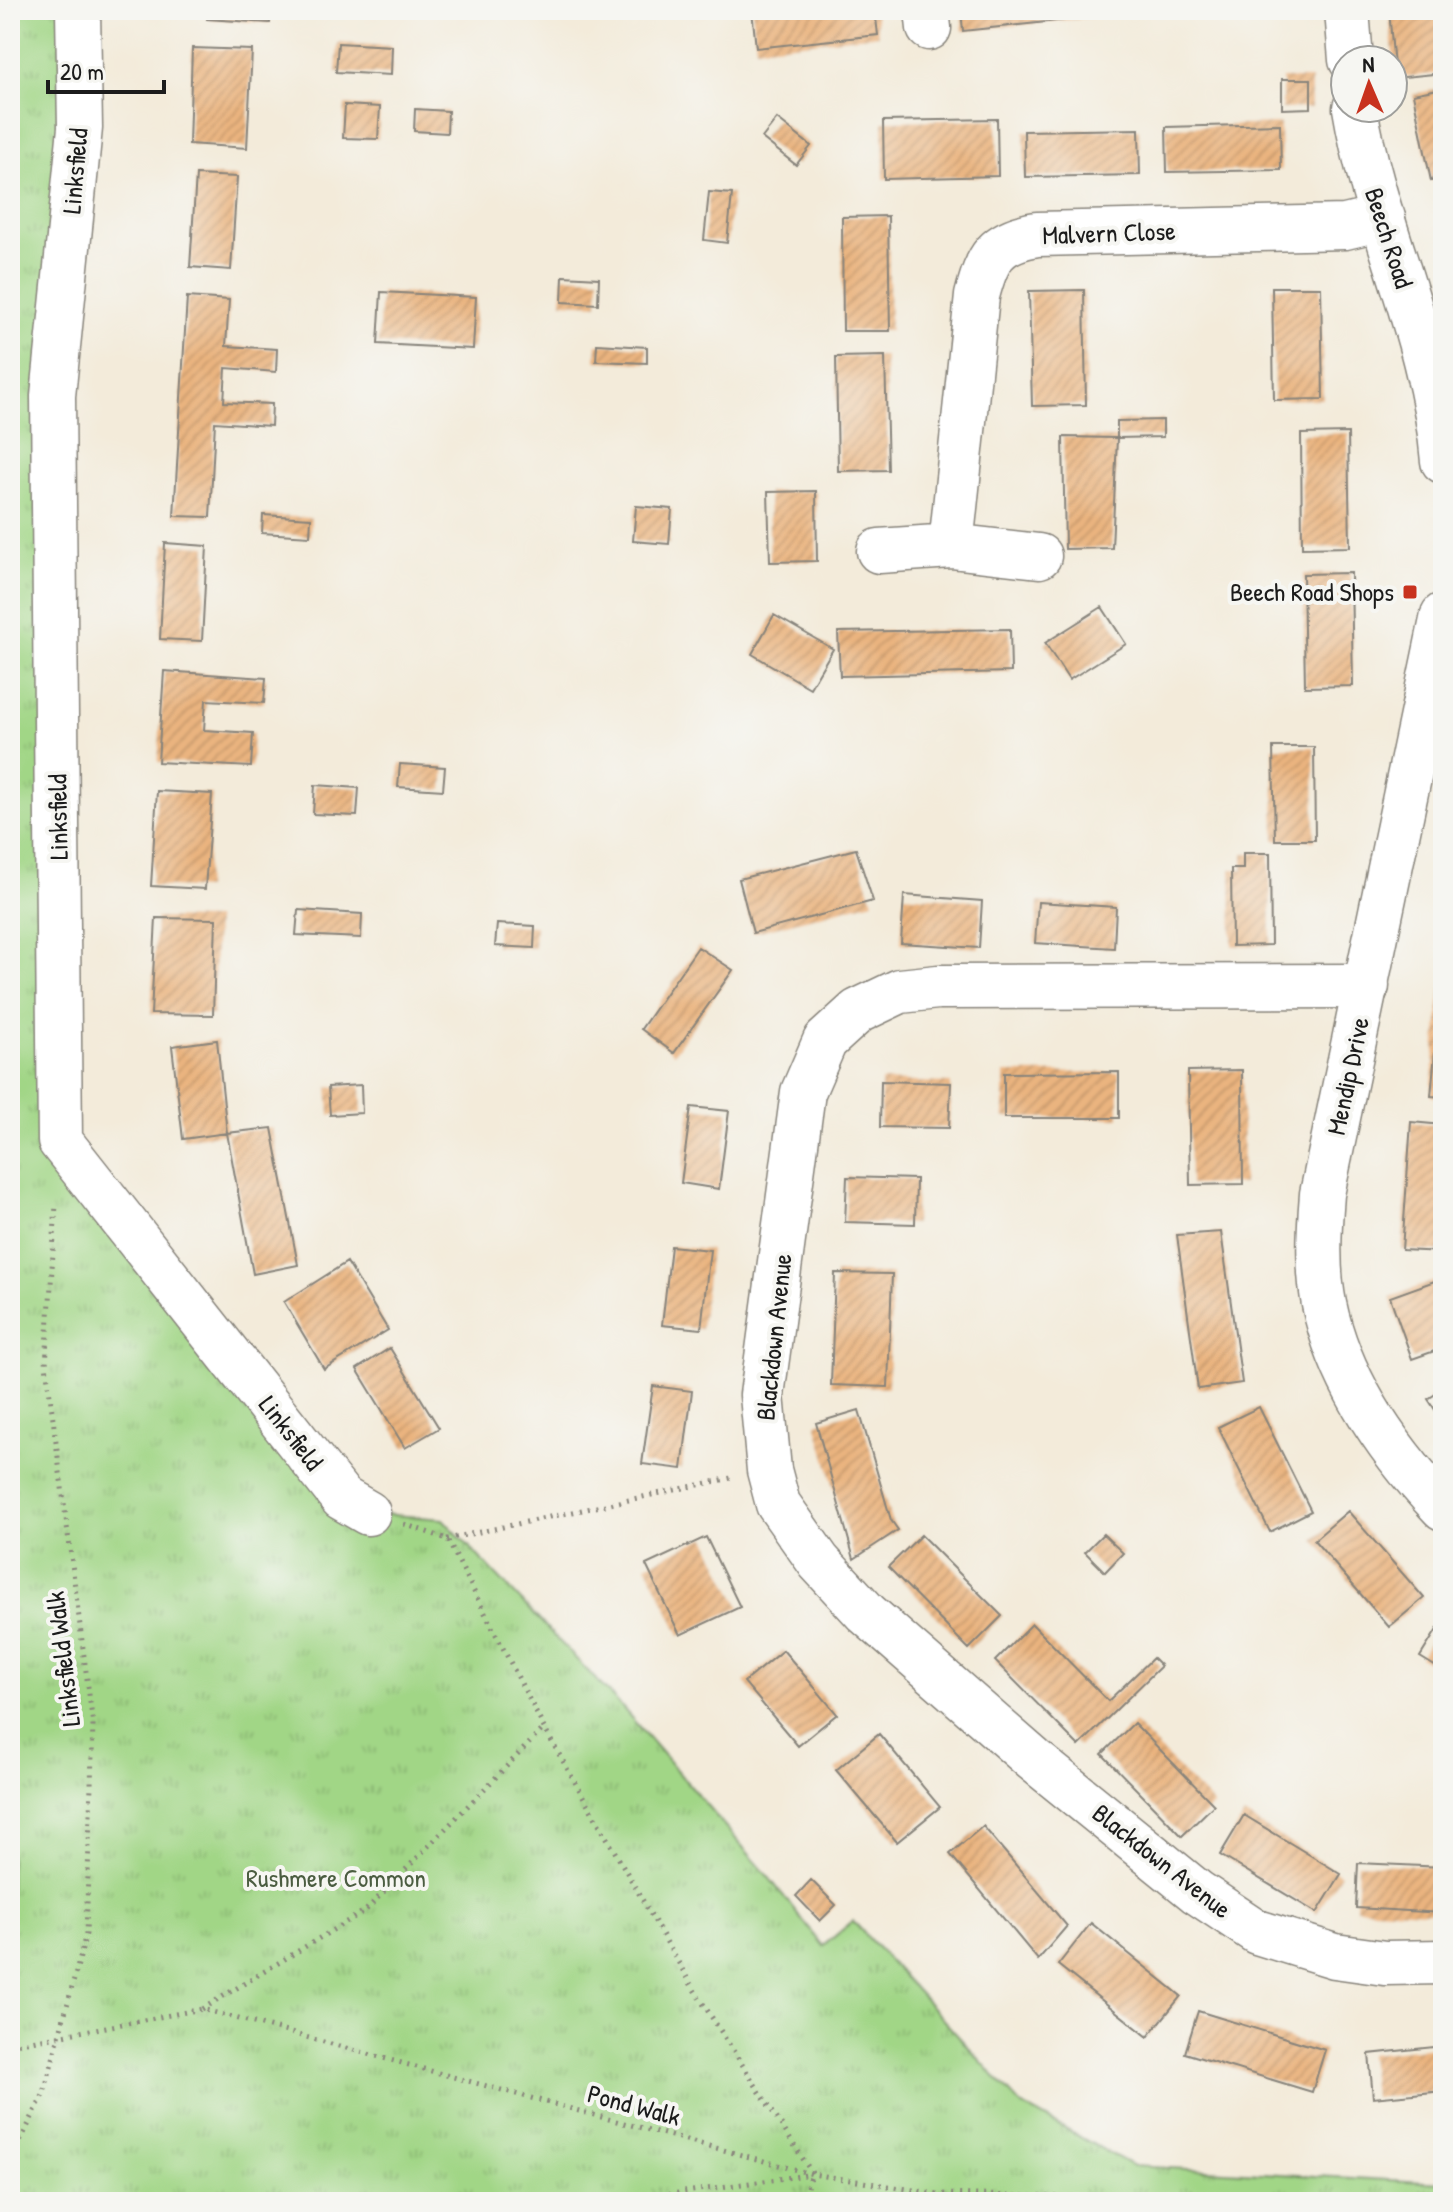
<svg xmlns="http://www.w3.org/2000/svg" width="1453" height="2212" font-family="'Patrick Hand',sans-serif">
  <defs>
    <pattern id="park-tufts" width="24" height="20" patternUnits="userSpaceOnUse" patternTransform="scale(2)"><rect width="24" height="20" fill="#a1d686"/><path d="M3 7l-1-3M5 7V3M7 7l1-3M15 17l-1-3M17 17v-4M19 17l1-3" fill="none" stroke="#8ab773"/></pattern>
    <pattern id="building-hatch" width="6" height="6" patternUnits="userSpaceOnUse" patternTransform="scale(2)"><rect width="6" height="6" fill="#eab47f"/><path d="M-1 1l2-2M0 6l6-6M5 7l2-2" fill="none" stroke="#c89a6d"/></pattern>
  </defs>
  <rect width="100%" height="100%" fill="#f6f6f2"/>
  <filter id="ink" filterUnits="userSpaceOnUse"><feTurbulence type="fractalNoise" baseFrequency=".0125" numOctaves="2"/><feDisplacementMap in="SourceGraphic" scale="16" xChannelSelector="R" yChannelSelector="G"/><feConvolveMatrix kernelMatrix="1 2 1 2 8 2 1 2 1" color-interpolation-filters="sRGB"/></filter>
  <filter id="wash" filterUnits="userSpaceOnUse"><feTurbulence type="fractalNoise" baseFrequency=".006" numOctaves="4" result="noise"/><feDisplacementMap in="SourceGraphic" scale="32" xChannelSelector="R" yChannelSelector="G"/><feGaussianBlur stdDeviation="1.8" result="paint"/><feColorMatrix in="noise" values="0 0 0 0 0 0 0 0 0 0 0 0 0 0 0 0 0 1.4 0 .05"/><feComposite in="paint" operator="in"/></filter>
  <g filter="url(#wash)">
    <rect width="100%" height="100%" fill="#f3ebda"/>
    <!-- park -->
    <path fill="url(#park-tufts)" stroke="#5e7951" stroke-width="2" d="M10 10H78L60 1141 369 1513 443 1519 621 1706 767 1875 823 1946 853 1921 1021 2105 1133 2166 1443 2183V2202H10Z"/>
    <g id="blocks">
      <!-- building -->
      <path fill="url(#building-hatch)" d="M208 10H271L270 23 207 19Z
        M752 10H875L878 35 756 48Z
        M961 10H1111L1112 15 963 31Z
        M1389 10H1443V73L1395 78Z
        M338 43 392 46 391 75 336 72Z
        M192 48 252 50 247 148 189 144Z
        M1282 79H1311V108L1282 109Z
        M1443 88V179L1431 181 1413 94Z
        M345 105 380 107 378 139 343 138Z
        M415 109 448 111 447 133 414 131Z
        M777 119 811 146 796 165 762 138Z
        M997 119 998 176 884 179 883 121Z
        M1280 124 1281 170 1167 172 1166 127Z
        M1139 129 1140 175 1025 177 1024 131Z
        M196 175 237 177 231 270 190 267Z
        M709 192 732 194 727 243 704 240Z
        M888 216 890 331H843L842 217Z
        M563 276 599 278 598 304 562 302Z
        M1272 287H1321L1323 399 1274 400Z
        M1084 290 1086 405 1032 406 1029 291Z
        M381 292 476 297 473 349 378 344Z
        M187 297 229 300 226 346 277 349 276 372 226 368 224 402 272 404 271 426 215 422 210 517 174 516Z
        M597 344 647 347V363L596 361Z
        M885 356 888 470 838 471 836 357Z
        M1163 420V437L1117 438V421Z
        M1348 433 1350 547 1302 548 1301 434Z
        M1063 437 1117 438 1112 548 1065 549Z
        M816 491 817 561 770 562 768 492Z
        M636 506 672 509 669 544 633 541Z
        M263 515 311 518 310 536 262 533Z
        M165 543 207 546 202 641 160 639Z
        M1351 573 1353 686 1305 687 1303 574Z
        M1102 607 1126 644 1069 680 1045 643Z
        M774 615 833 649 810 688 752 654Z
        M1010 629 1011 672 840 676 838 632Z
        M164 671 266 678 264 703 206 700 204 730 253 733 251 767 158 762Z
        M1273 747H1314L1315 840H1275Z
        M400 764 445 767 443 790 398 787Z
        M315 785 359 788 357 816 313 814Z
        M157 791 212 794 205 889 151 886Z
        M856 849 873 901 753 933 739 879Z
        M1243 853H1270L1271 945 1232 946 1231 869H1243Z
        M904 895 982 901 979 948 901 943Z
        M1038 902 1116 907 1114 948 1035 943Z
        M298 910 362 914 361 938 296 935Z
        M156 918 216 919 213 1015 151 1014Z
        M497 924 535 926 534 948 495 946Z
        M698 947 733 970 674 1053 641 1029Z
        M1441 988H1443V1097L1431 1096Z
        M217 1040 227 1133 183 1139 172 1046Z
        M1242 1070 1243 1184 1190 1185 1188 1071Z
        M1119 1072V1118H1004V1073Z
        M881 1081 951 1083 949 1128 880 1127Z
        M361 1085 362 1113 330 1115 328 1087Z
        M691 1107 729 1111 719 1189 681 1183Z
        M1411 1122 1443 1125V1252L1402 1250Z
        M272 1128 298 1265 253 1274 227 1133Z
        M847 1177 916 1179 915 1224 845 1222Z
        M1221 1232 1242 1383 1198 1389 1177 1235Z
        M671 1246 710 1250 701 1329 662 1325Z
        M347 1262 388 1330 324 1369 284 1302Z
        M835 1273 892 1274 888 1387 831 1385Z
        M1443 1278V1348L1412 1359 1390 1297Z
        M390 1348 439 1428 405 1448 357 1369Z
        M653 1386 692 1391 682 1469 642 1464Z
        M1443 1389V1422L1428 1399Z
        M1259 1407 1311 1511 1270 1532 1218 1427Z
        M859 1410 891 1520 898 1530 854 1559 816 1423Z
        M1348 1511 1424 1598 1389 1627 1314 1540Z
        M1103 1534 1123 1553 1105 1572 1085 1552Z
        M921 1535 1002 1616 969 1649 888 1567Z
        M706 1537 740 1607 680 1635 646 1565Z
        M1443 1620V1671L1420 1657Z
        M1032 1624 1108 1701 1153 1658 1161 1666 1079 1746 995 1661Z
        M783 1650 837 1714 798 1746 744 1682Z
        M1134 1723 1214 1805 1182 1836 1102 1754Z
        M879 1734 940 1807 897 1842 836 1770Z
        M1244 1815 1341 1874 1317 1913 1220 1855Z
        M983 1826 1067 1926 1038 1960 950 1854Z
        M1358 1863 1443 1867V1913L1356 1908Z
        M811 1880 836 1905 820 1921 796 1896Z
        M1091 1923 1181 1996 1148 2037 1058 1965Z
        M1198 2011 1325 2050 1312 2092 1185 2053Z
        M1443 2046V2091L1373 2098 1369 2054Z"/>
    </g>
  </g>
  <g filter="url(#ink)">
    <use href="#blocks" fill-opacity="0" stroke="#88847b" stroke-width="2"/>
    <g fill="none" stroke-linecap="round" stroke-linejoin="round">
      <!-- minor casing -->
      <g stroke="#88847b" stroke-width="47">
        <path id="minor" d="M78 10 80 128 53 396 60 1141 342 1498 368 1513
          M927 10 929 28
          M951 546 1039 556
          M879 551 951 546 977 296C987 257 995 241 1037 234L1345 227 1383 218
          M1367 986 938 987 900 991 858 1011 825 1041 803 1092 762 1395 769 1470 778 1504 819 1562 866 1613 1034 1760 1197 1892 1257 1932 1335 1956 1385 1963 1443 1962"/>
      </g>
      <!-- tertiary casing -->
      <g stroke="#88847b" stroke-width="47">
        <path id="tertiary" d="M1347 10 1351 60
          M1355 108C1375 228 1433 339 1443 461
          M1443 615 1322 1194C1319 1231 1317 1268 1324 1304 1340 1382 1390 1452 1443 1508"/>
      </g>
      <!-- path -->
      <path stroke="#88847b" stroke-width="5" stroke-dasharray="2 6" stroke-linecap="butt" d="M404 1524 447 1539 544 1728 693 1988 812 2173
        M447 1539 731 1478
        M202 2009 366 1910 544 1728
        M10 2045 202 2009 812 2174 939 2194 1258 2202
        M10 2162 44 2093 86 1934 93 1725 46 1365 56 1204
        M613 2202 807 2175
        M801 2202 812 2174"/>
      <!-- minor -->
      <use href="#minor" stroke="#fff" stroke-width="44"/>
      <!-- tertiary -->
      <use href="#tertiary" stroke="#fff" stroke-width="44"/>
    </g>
  </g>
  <!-- markers -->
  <rect fill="#c8321e" stroke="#f6f6f2" stroke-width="3" x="1402" y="584" width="16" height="16" rx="4"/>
  <g text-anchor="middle" stroke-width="8" stroke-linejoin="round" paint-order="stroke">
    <!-- street labels -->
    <g font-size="26" fill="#1c1c1c" stroke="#f6f6f2">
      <text transform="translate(75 171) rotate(-85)" y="9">Linksfield</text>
      <text transform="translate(1109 233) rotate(-2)" y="9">Malvern Close</text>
      <text transform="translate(1389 238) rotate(72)" y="9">Beech Road</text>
      <text transform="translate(58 817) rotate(-91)" y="9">Linksfield</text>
      <text transform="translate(1348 1076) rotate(-78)" y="9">Mendip Drive</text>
      <text transform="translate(774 1337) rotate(-84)" y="9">Blackdown Avenue</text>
      <text transform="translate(291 1433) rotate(52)" y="9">Linksfield</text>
      <text transform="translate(63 1659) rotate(-97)" y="9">Linksfield Walk</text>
      <text transform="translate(1162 1861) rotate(38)" y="9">Blackdown Avenue</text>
      <text transform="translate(634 2105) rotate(15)" y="9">Pond Walk</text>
    </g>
    <!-- poi labels -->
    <g font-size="26" fill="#1c1c1c" stroke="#f6f6f2" text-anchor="end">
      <text x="1394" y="601">Beech Road Shops</text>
    </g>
    <!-- park labels -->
    <g font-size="26" fill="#4b5d41" stroke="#f6f6f2">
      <text x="336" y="1887">Rushmere Common</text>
    </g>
  </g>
  <!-- margin -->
  <rect width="1453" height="2212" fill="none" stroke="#f6f6f2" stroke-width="40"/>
  <!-- north arrow -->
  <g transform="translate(1369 84) rotate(358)"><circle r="38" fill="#f6f6f2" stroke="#9f9f9c" stroke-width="2"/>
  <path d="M0-6L14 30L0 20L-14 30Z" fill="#c8321e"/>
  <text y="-12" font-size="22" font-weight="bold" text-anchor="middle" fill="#1c1c1c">N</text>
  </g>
  <!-- scale -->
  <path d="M48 80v12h116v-12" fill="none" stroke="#1c1c1c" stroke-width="4"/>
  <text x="60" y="80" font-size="24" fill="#1c1c1c" stroke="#f6f6f2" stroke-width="6" paint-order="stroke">20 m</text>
</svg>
